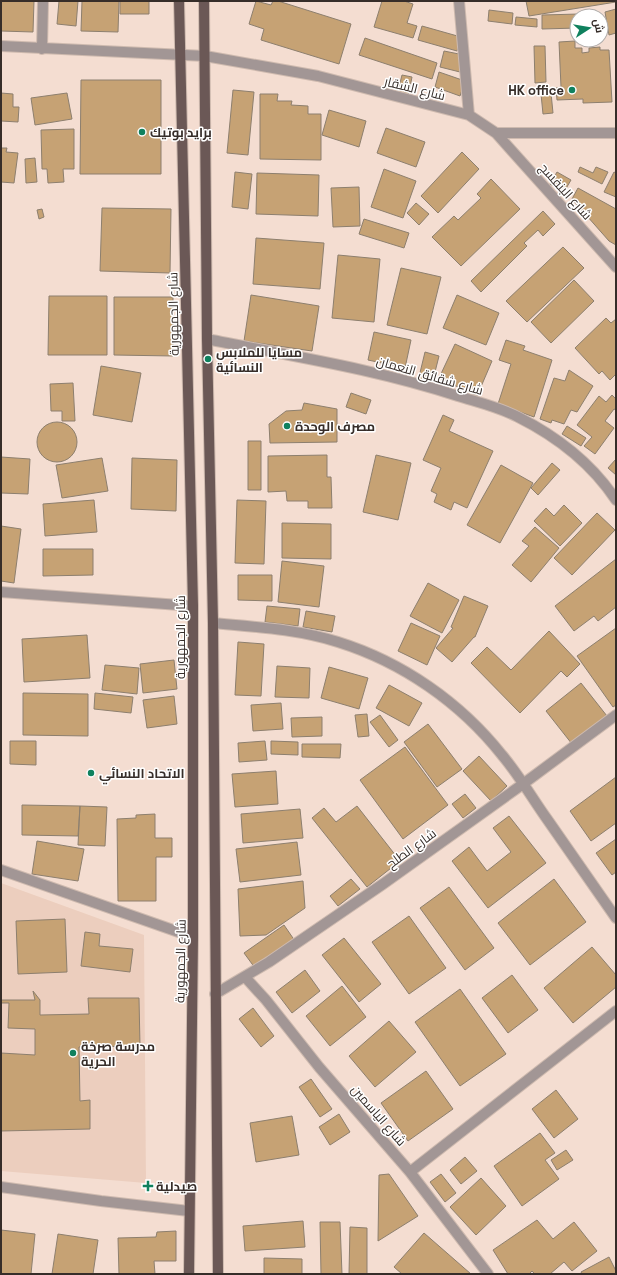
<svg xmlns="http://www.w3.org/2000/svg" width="617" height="1275" font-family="'Space Grotesk',Cairo,sans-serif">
  <rect width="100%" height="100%" fill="#f4ddd1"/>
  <!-- built -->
  <path fill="#eccebe" d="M1 883 144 935 146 1183 1 1171Z"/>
  <!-- building -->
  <path fill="#c6a274" stroke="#8d7f6e" d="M1 1H34L33 32 1 31Z
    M59 1H78L76 26 57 24Z
    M82 1H119L118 32 81 31Z
    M120 1H149V14H120Z
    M256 1 271 5 273 1H278L351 24 339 64 261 40 264 29 249 24Z
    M382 1H404L413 4 407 23 417 26 413 38 374 27Z
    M526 1H616V2L529 16Z
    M616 9V33L609 35 605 12Z
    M489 10 513 13 512 24 488 21Z
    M579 14V16H577V28L542 29V15Z
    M516 17 537 19V27L515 25Z
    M422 26 461 37 457 51 418 40Z
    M365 38 437 63 432 79 359 55Z
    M575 41V48H582V53L589 52V48L600 47V50H609L612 102 583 103V99L557 100 556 88 561 87 559 42Z
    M534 46H545L546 82 535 83Z
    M444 51 464 55 460 72 440 67Z
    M439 72 465 81 460 96 435 87Z
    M402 75 412 77 408 97 397 95Z
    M81 80H161V174H80Z
    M233 90 254 92 248 155 227 153Z
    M1 93 13 94V107H19L18 122 1 121Z
    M67 93 72 119 35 125 31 98Z
    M551 93 553 113 543 114 541 94Z
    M260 94H278L277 101H292L291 105 308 106V114H321V160L260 159Z
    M329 110 366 121 359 147 322 135Z
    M386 128 425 142 416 167 377 153Z
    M74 129V169H63L64 182 48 183 47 169H42L41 130Z
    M1 148H7L6 152 18 153 14 183 1 182Z
    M462 152 479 169 438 213 421 196Z
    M35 158 37 182 26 183 25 159Z
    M580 167 593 173 596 167 608 172 602 184 578 172Z
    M384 169 416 181 403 218 371 207Z
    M235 172 252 174 248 209 232 207Z
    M557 172 571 180 564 192 550 184Z
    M614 172 616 173V197L604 192Z
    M257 173 319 175 318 216 256 214Z
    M491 179 520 209 461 266 432 237 454 216 458 220 481 198 477 194Z
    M359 187 360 226 333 227 331 188Z
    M578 188 616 209V245L609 241 572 199Z
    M416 203 429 214 419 225 407 213Z
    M102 208 171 209 170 273 100 271Z
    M42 209 44 217 39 219 37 210Z
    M543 211 555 224 543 236 538 230 524 243 527 246 481 292 471 281Z
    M364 219 409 233 404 248 359 234Z
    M256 238 324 243 320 289 253 284Z
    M563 247 584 268 527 322 506 301Z
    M338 255 380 259 374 322 332 318Z
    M401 268 441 277 427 334 387 325Z
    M574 280 594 301 551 343 531 322Z
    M251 295 319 306 312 351 244 341Z
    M457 295 499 313 486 345 443 328Z
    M49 296H107V355H48Z
    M114 297H173V356L114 355Z
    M606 318 611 323 616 319V374L610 380 602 371 599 374 575 348Z
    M374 332 411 340 405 368 368 360Z
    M506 340 525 346 523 350 552 360 534 417 498 404 511 364 499 360Z
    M455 344 492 361 477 396 439 378Z
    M425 352 439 356 432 384 418 381Z
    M101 366 141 373 132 422 93 415Z
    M569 370 593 386 577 412 571 410 564 424 552 420 551 423 540 419 554 378 565 381Z
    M73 383 75 421H62V411H51L50 384Z
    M351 393 371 400 366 414 346 407Z
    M612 395 616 399V410L614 409 605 421 614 428 595 454 584 446 592 437 577 425 599 396 606 402Z
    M304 403 337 409V442L270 443 269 424 286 411 302 410Z
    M443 415 454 420 449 431 493 451 467 508 454 502 451 510 434 502 437 494 431 491 441 468 423 460Z
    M37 442a20 20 0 1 1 40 0a20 20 0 1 1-40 0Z
    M567 426 586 438 581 446 562 434Z
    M248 441H261V490H248Z
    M327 455V477H331L332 508H308V501H287L286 491 268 492V456Z
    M376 455 411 463 398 520 363 512Z
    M1 457 30 459 28 494 1 493Z
    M102 458 108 491 62 498 56 465Z
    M132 458 177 460 176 511 131 509Z
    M616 459V475L608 468Z
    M552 463 560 470 538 495 531 488Z
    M501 465 533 483 500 543 467 525Z
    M94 500 97 532 45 536 43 504Z
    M237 500 266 501 264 564 235 563Z
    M564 505 582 523 560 546 534 521 546 508 554 516Z
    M597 513 615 530 572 575 554 558Z
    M282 523 331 524V559L282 558Z
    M1 526 21 529 14 583 1 581Z
    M535 527 559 548 531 582 512 565 529 546 522 541Z
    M43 549H93V575L43 576Z
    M616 559V607L598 621 594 616 574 631 555 606Z
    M282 561 324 566 319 607 278 602Z
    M238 575H272V601L238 600Z
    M428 583 459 600 442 633 410 616Z
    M464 596 488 606 475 637H474L452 662 436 648 453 628 451 627Z
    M267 606 300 609 298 626 265 622Z
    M306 611 335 616 332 632 303 627Z
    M411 623 440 636 427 665 398 651Z
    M616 628V705L613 707 577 656Z
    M549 631 580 664 567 677 561 671 520 713 471 663 487 647 511 670Z
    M87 635 90 678 24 682 22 639Z
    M238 642 264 644 261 696 235 695Z
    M174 660 177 689 143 693 140 664Z
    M105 665 139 668 137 694 102 690Z
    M277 666 310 668 309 698 275 697Z
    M329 667 368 678 359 709 321 698Z
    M581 683 607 716 572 744 546 711Z
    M389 685 422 703 409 726 376 708Z
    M23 693 88 694V736L23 735Z
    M95 693 133 697 131 713 94 709Z
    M174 696 177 724 147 728 143 700Z
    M281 703 283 729 253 731 251 705Z
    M367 714 369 736 358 737 355 715Z
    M380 715 398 740 389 747 370 722Z
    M322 717V736L292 737 291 718Z
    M428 724 462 769 437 787 404 742Z
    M10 741H36V765L10 764Z
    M265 741 267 760 239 762 238 743Z
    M271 741 298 742V755L271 754Z
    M302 744H341L340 758 302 757Z
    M405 747 448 805 403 839 360 780Z
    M479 756 507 786 491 801 463 771Z
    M276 771 278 804 235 807 232 774Z
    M616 777V823L591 841 570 811Z
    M465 794 476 808 463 818 452 804Z
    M22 805 80 806 78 836 22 835Z
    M80 806 107 807 105 846 78 845Z
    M357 806 400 861 367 887 312 818 324 808 336 822Z
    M300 809 303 838 243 843 241 814Z
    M155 814V838H172V857H156V901H118L117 819 136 818V815Z
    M509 816 546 863 488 908 452 861 469 847 487 871 511 852 493 828Z
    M616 839V872L612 875 596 853Z
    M37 841 84 849 78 881 32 874Z
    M297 842 301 875 240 882 236 849Z
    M351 879 360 889 338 906 330 896Z
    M554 879 586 922 530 965 498 923Z
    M303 881 305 908 266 935 240 936 238 889Z
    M449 887 494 948 465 970 420 908Z
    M409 916 446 968 409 994 372 942Z
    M65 919 67 972 18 974 16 921Z
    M284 925 295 941 255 968 244 953Z
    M85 932 100 934 99 946 133 949 130 972 81 966Z
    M344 938 381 984 359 1002 322 955Z
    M592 947 616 975V987L573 1023 544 988Z
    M305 970 320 991 292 1013 276 992Z
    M512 975 538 1010 508 1033 482 998Z
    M342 986 366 1017 330 1046 306 1016Z
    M460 989 506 1054 460 1086 415 1022Z
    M33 991 40 1000V1015L89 1014 88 998H139L140 1046 79 1047 80 1101 90 1100V1129L1 1131V1053L35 1055V1029L8 1028 9 1003H1V1000H35Z
    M253 1008 274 1036 261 1047 239 1019Z
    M389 1021 416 1052 375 1087 349 1056Z
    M426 1071 453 1109 408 1141 381 1103Z
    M311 1079 332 1109 320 1117 299 1087Z
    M556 1090 578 1119 554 1138 532 1109Z
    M339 1114 350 1132 330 1145 319 1127Z
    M292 1116 299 1155 256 1162 250 1123Z
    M540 1133 555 1153 545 1160 559 1179 522 1206 494 1166Z
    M566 1150 573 1160 557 1170 551 1160Z
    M465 1157 477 1171 461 1184 450 1170Z
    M389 1174 418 1216 378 1241 379 1175Z
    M441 1174 456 1193 445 1202 430 1182Z
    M481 1178 506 1206 476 1235 450 1207Z
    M537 1220 553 1239 574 1222 597 1251 572 1271 564 1262 550 1274H535L532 1271 529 1274H508L493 1250Z
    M303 1221 305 1247 245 1251 243 1226Z
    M320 1222H340L342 1274H321Z
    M350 1227 367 1228V1274H349Z
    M1 1230 35 1234 31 1274H1Z
    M176 1231V1261H154L155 1274H119L118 1238 156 1237 157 1232Z
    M424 1233 471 1274H402L394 1267Z
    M58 1234 98 1240 93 1274H52Z
    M609 1257 616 1271V1274H582L581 1272Z
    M264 1258 302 1259V1274H264Z"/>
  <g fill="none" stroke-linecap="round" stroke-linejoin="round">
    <!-- minor casing -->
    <g stroke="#cebaaf" stroke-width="12">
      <path id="minor" d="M459 1 469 115
        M1 46 205 56 318 76 469 115 496 133H616
        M42 49 43 1
        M496 133 616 267
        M207 339C291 356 376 369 458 396 477 402 499 407 518 417 556 436 592 464 616 500
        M1 592 193 606
        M213 623C255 627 297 629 338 642 402 662 460 702 502 755 519 775 532 798 547 819 570 852 593 885 616 918
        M1 870 193 937
        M245 977 266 1000 319 1067 410 1172 488 1274
        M215 994 269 962 383 884 523 784 616 715
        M410 1172 616 1011
        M1 1187 101 1201 189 1211"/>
    </g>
    <!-- major casing -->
    <g stroke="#cebaaf" stroke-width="12">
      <path id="major" d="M179 1 193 606V937L189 1274
        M204 1 207 339 213 623 218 1274"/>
    </g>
    <!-- minor -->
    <use href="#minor" stroke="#a29695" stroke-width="10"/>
    <!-- major -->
    <use href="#major" stroke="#6b5856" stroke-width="10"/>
  </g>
  <!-- markers -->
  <g fill="#0f815e" stroke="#fff" stroke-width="1.5">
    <circle cx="572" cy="90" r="4"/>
    <circle cx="142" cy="132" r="4"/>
    <circle cx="208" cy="359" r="4"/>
    <circle cx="287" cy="426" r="4"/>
    <circle cx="91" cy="773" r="4"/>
    <circle cx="73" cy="1053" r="4"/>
    <path d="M146 1180h4v4h4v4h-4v4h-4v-4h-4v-4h4z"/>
  </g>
  <g text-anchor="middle" stroke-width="3" stroke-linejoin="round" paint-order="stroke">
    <!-- street labels -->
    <g font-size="13" fill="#362d29" stroke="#fff">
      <text transform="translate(415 88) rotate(14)" y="5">شارع الشقار</text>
      <text transform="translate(566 191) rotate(48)" y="5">شارع البنفسج</text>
      <text transform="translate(173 314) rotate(-91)" y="5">شارع الجمهورية</text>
      <text transform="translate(430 375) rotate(16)" y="5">شارع شقائق النعمان</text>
      <text transform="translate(180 637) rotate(-90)" y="5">شارع الجمهورية</text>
      <text transform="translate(411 848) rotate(-36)" y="5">شارع الطلح</text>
      <text transform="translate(180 961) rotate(-89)" y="5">شارع الجمهورية</text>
      <text transform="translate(379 1115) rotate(49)" y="5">شارع الياسمين</text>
    </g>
    <!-- poi labels -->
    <g font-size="13" font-weight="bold" fill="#362d29" stroke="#fff" text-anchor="start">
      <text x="564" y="95" text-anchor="end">HK office</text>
      <text x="150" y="137">برايد بوتيك</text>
      <text x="216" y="357">مسايا للملابس<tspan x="216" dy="15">النسائية</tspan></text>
      <text x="295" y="431">مصرف الوحدة</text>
      <text x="99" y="778">الاتحاد النسائي</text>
      <text x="81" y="1051">مدرسة صرخة<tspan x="81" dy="15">الحرية</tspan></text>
      <text x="156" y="1191">صيدلية</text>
    </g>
  </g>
  <!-- border -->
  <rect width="617" height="1275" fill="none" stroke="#362d29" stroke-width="4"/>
  <!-- north arrow -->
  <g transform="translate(589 28) rotate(78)"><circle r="19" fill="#ffffff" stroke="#afaba9"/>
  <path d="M0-3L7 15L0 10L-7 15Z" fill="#0f815e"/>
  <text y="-6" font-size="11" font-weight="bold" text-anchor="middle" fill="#362d29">ش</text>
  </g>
</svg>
